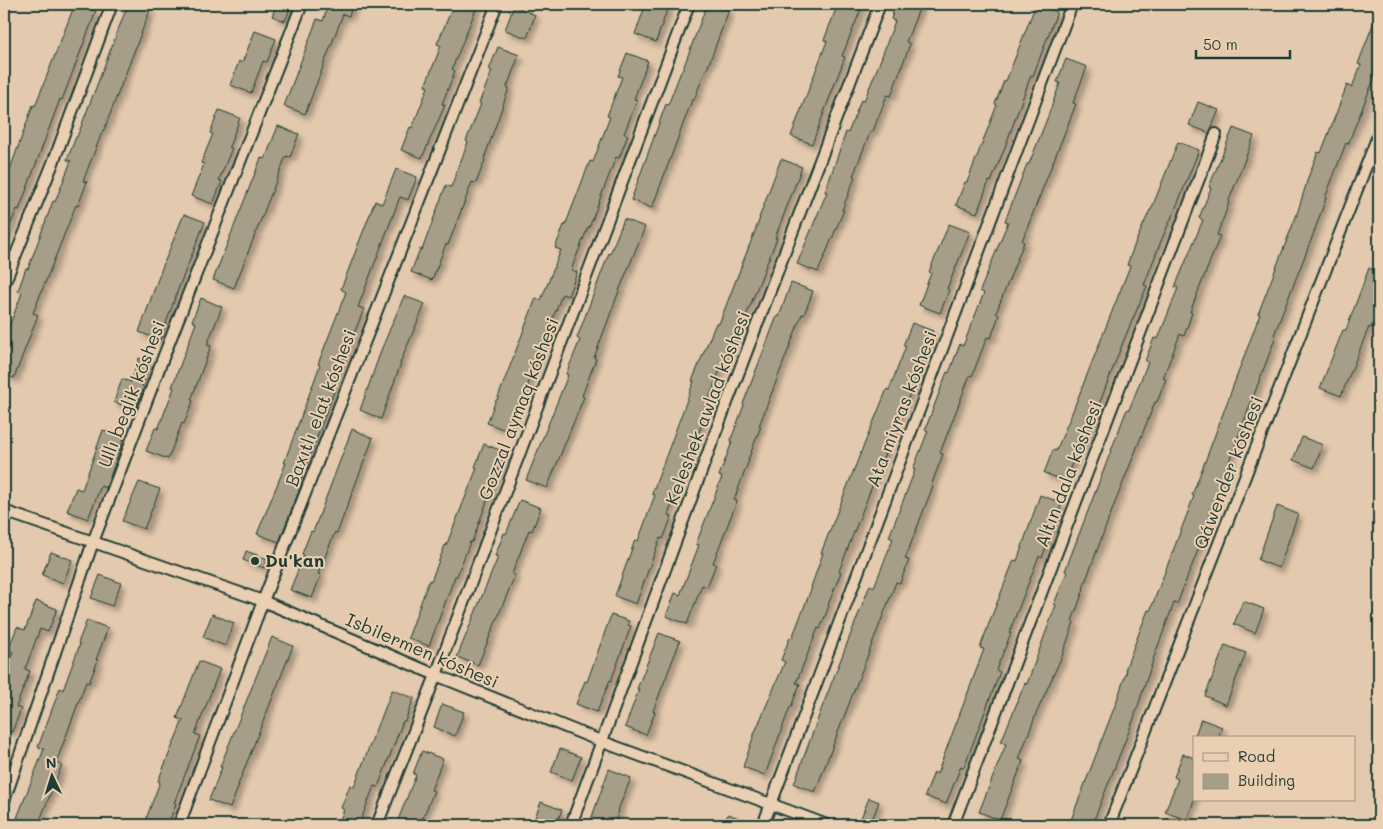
<svg xmlns="http://www.w3.org/2000/svg" width="1383" height="829" font-family="Mali,sans-serif">
  <defs>
    <filter id="shadow"><feDropShadow dx="4.5" dy="4.5" stdDeviation="2.5" flood-color="#0004"/></filter>
  </defs>
  <rect width="100%" height="100%" fill="#e3c9ad"/>
  <filter id="ink" filterUnits="userSpaceOnUse"><feTurbulence type="fractalNoise" baseFrequency=".02" numOctaves="2"/><feDisplacementMap in="SourceGraphic" scale="10" xChannelSelector="R" yChannelSelector="G"/><feConvolveMatrix kernelMatrix="1 2 1 2 8 2 1 2 1" color-interpolation-filters="sRGB"/></filter>
  <g filter="url(#ink)">
    <!-- building -->
    <path fill="#a69e88" stroke="#1f3d34" filter="url(#shadow)" d="M75 4 96 11 62 100 60 99 19 210 17 209 4 240V186L33 105 35 106Z
      M128 4H135L150 10 104 130H103L83 181 87 182 78 206 76 205 33 313 38 315 14 378 4 374V340L22 293 18 291 26 268 28 269 53 201 55 202 71 161 67 160 76 137H77Z
      M277 4H292L285 21 272 16Z
      M319 4H353L349 16 343 14 305 114 284 106 317 19 323 21 327 8 318 5Z
      M454 4H478L452 69 455 71 442 104 445 105 422 158 401 150 410 127 412 128 428 87 425 86 441 46 437 44Z
      M646 4H669L656 42 635 34Z
      M707 4H712L729 10 707 69H706L694 100H692L652 208 631 200 666 104 668 105 682 69H683Z
      M838 4H863L842 56 845 57 812 144 791 136 827 41 824 40Z
      M896 4H921L906 42 910 44 891 96 887 95 873 131 871 130 853 176 855 177 842 210H844L818 272 797 264 827 192H825L846 132 848 133 861 100 864 101 881 59 895 21 891 19Z
      M1036 4 1057 12 1033 76 1031 75 1005 147 991 182 989 181 977 213 956 205 965 182H967L997 105 995 104 1004 81H1006Z
      M514 6 535 15 527 38 505 30Z
      M1378 11 1379 72 1377 71 1348 144 1346 143 1325 198H1326L1313 235 1274 335 1276 336 1222 480 1209 515 1211 516 1177 604 1174 603 1155 654 1133 721 1092 825H1069L1116 703 1127 670H1125L1139 633 1148 610 1150 611 1194 496 1192 495 1206 459 1260 314H1258L1297 214 1309 175 1318 152 1321 153 1347 85 1352 87 1361 65 1358 64Z
      M255 31 276 39 267 62 263 61 251 93 230 85 239 61 242 63Z
      M498 47 519 55 507 87 509 88 484 159 485 160 476 183 472 182 448 245 446 244 432 280 411 272 420 249 422 250 446 185 451 187 468 142 466 141 481 104 479 103 492 71 489 70Z
      M627 53 648 61 634 99 637 100 624 134 628 135 619 158 616 157 589 228 588 227 571 270 577 272 568 296 562 294 523 398 521 397 508 431 487 423 496 400H497L536 298 541 300 561 250 555 248 564 225 565 226 590 161 593 162 610 117 607 116 622 77 618 76Z
      M1066 59 1087 67 1073 103 1076 104 1022 241 1024 242 996 313 999 315 991 338 987 337 972 376 970 375 940 453 943 454 931 486H933L905 559 909 560 900 583 896 582 815 792 794 784 821 710 870 585 874 587 893 539 889 537 915 470 913 469 928 431 925 430 947 372 949 373 960 344 963 346 984 293 980 291 1008 222 1005 221 1027 164H1029L1047 119 1060 83 1057 82Z
      M1198 102 1219 110 1209 133 1189 125Z
      M219 110 240 118 229 147 232 148 219 180 222 181 213 204 191 196 204 164 201 163 213 134 210 133Z
      M278 126 299 134 290 157 286 156 234 288 213 280 261 158 265 159Z
      M1233 128 1254 136 1228 203H1229L1217 235 1220 236 1190 312 1192 313 1184 336 1180 334 1163 378 1166 379 1157 402H1155L1109 518 1083 588 1084 589 1072 621 1074 622 1062 656 1036 714 1019 759 1023 761 1000 820 979 812 1006 744 1001 742 1025 683 1027 684 1044 637 1056 605 1054 604 1067 572 1065 571 1127 409 1129 410 1148 362 1145 361 1154 338 1158 339 1178 288 1175 287 1203 220 1199 218 1211 188 1209 187Z
      M1178 142 1199 150 1177 205 1161 241 1144 285 1147 286 1123 342 1095 415 1081 449 1078 448 1065 481 1044 473 1053 450 1056 451 1070 418 1130 266 1127 265 1136 241 1150 210H1151Z
      M781 159 802 167 775 238H777L742 326 739 325 728 354H726L706 406 708 407 668 515 672 516 663 539 660 538 636 604 615 596 635 540 638 541 655 495 652 494 694 381H692L716 323 719 324 760 218H759Z
      M396 169 417 177 408 200 400 197 358 307 364 309 332 388 335 389 300 482 302 483 279 542 257 534 286 463H284L320 365 318 364 346 292 341 289 375 201 382 204Z
      M184 214 205 222 179 287 160 340 139 332 162 268Z
      M624 219 645 227 619 291 594 358 596 359 582 396 584 397 547 488 526 480 568 375 566 374 580 340 577 338 609 253 610 254Z
      M949 224 970 232 947 289 949 290 940 313 919 305 931 273 929 272Z
      M1369 268 1379 272V306L1371 328 1369 327 1341 396 1320 388 1343 330H1346Z
      M791 283 813 291 804 315 802 314 759 426H761L748 460H749L734 500 737 501 713 563 716 564 707 587 702 585 687 624 666 616 675 593 680 595 699 545 696 544 722 477 719 476 732 442H730L744 405 743 404 777 316 779 317Z
      M404 296 425 304 400 363H401L381 419 360 410 382 348Z
      M201 298 222 307 207 345 211 346 191 400 193 401 184 424 182 423 168 459 146 451 155 428 158 429 174 388 172 387 196 323 192 321Z
      M912 323 933 331 918 369 921 370 898 420 858 522 839 571 841 572 828 605 829 606 820 629 818 628 796 683 800 684 791 707H790L765 775 743 767 755 732 785 662 781 660 790 637 792 638 812 587H811L823 553H821L857 462 887 389 889 390 906 346H903Z
      M139 358 150 362 142 386 144 387 135 410 114 402 122 379 131 382Z
      M352 429 373 438 337 533 335 532 318 574 321 575 312 598 290 590 304 555 302 554 311 531 313 532Z
      M103 430 124 438 106 488 101 486 88 519 67 511 76 488 82 490Z
      M1302 437 1323 445 1314 468 1293 460Z
      M484 444 505 452 472 542H470L457 576H455L429 646 408 638 429 580 431 581 445 545 446 546 477 468 475 467Z
      M139 482 160 489 144 529 122 521Z
      M1040 495 1062 503 1042 558 1039 556 1009 633H1011L996 670 1000 672 964 767 961 766 946 804 925 796 934 772 937 774 970 687 984 649 980 648 991 618 1014 560 1017 561Z
      M520 500 541 508 532 531 529 530 512 574 515 575 478 665 457 657 498 557 495 556 504 533 506 534Z
      M1277 506 1298 514 1279 568 1258 560Z
      M246 551 268 559 264 568 243 560Z
      M51 552 72 560 63 583 42 575Z
      M100 575 121 583 112 606 91 598Z
      M36 601 57 609 48 632 40 629 25 669 30 671 16 707 21 709 12 732 4 729V675L13 652 8 650 17 627 25 630Z
      M1243 601 1264 609 1255 633 1234 624Z
      M212 614 234 623 225 646 203 637Z
      M611 615 629 621 628 625 631 626 611 681 610 680 597 712 576 704 585 681 587 682Z
      M87 620 108 628 96 660H98L89 683 86 682 56 763 62 765 38 825H34L17 818 44 749 38 747 60 688 63 690 80 644 78 643Z
      M659 633 680 641 653 711 655 712 646 735 625 727 639 689H637Z
      M272 637 293 646 238 785H239L230 808 209 800 222 767H220Z
      M1225 645 1246 653 1226 705 1205 696Z
      M199 661 220 669 195 734 200 736 174 803 176 804 168 825H163L146 819 160 782 158 781 183 720 177 718Z
      M392 690 414 698 405 721H403L378 787 374 786 359 825H338L344 810 341 808 350 785 354 787 379 721H380Z
      M442 704 464 712 455 736 434 727Z
      M1201 719 1222 727 1218 738H1194Z
      M560 749 581 757 572 780 551 772Z
      M422 751 443 759 431 790 434 791 420 825H396L416 775 413 774Z
      M1183 754 1194 758V800L1187 820 1165 812 1178 779 1174 777Z
      M609 769 631 778 618 810 619 811 613 825H589Z
      M869 798 879 802 870 825H864L859 823Z
      M541 802 562 810 556 825H532Z
      M728 814 755 824V825H724Z"/>
    <g fill="none" stroke-linecap="round" stroke-linejoin="round">
      <!-- street casing -->
      <g stroke="#1f3d34" stroke-width="14">
        <path id="street" d="M4 284 53 163 112 4
          M4 511 263 601 436 675 603 742 827 825
          M4 801 93 542 163 358 302 4
          M179 825 263 601 497 4
          M377 825 436 675 689 4
          M571 825 715 434 880 4
          M763 825 1072 4
          M953 825 1216 134
          M1109 825 1379 133"/>
      </g>
      <!-- street -->
      <use href="#street" stroke="#ebcfb2" stroke-width="10"/>
    </g>
  </g>
  <!-- markers -->
  <circle fill="#1f3d34" stroke="#ebcfb2" stroke-width="2" cx="255" cy="561" r="5"/>
  <g text-anchor="middle" stroke-width="4" stroke-linejoin="round" paint-order="stroke">
    <!-- street labels -->
    <g font-size="18" fill="#1f3d34" stroke="#ebcfb2">
      <text transform="translate(132 394) rotate(-69)" y="6">Ullı beglik kóshesi</text>
      <text transform="translate(321 408) rotate(-69)" y="6">Baxıtlı elat kóshesi</text>
      <text transform="translate(708 408) rotate(-69)" y="6">Keleshek awlad kóshesi</text>
      <text transform="translate(519 409) rotate(-69)" y="6">Gozzal aymaq kóshesi</text>
      <text transform="translate(902 409) rotate(-69)" y="6">Ata miyras kóshesi</text>
      <text transform="translate(1229 473) rotate(-69)" y="6">Qáwender kóshesi</text>
      <text transform="translate(1069 474) rotate(-69)" y="6">Altın dala kóshesi</text>
      <text transform="translate(422 651) rotate(23)" y="6">Isbilermen kóshesi</text>
    </g>
    <!-- poi labels -->
    <g font-size="18" font-weight="bold" fill="#1f3d34" stroke="#ebcfb2" text-anchor="start">
      <text x="265" y="567">Du'kan</text>
    </g>
  </g>
  <!-- margin -->
  <rect width="1383" height="829" fill="none" stroke="#ebcfb2" stroke-width="20"/>
  <rect x="10" y="10" width="1363" height="809" fill="none" stroke="#1f3d34" stroke-width="2" filter="url(#ink)"/>
  <!-- legend -->
  <rect x="1193" y="736" width="162" height="65" fill="#ebcfb2" stroke="#999580"/>
  <rect x="1203" y="753" width="25" height="8" fill="#ebcfb2" stroke="#999580"/>
  <text x="1238" y="762" font-size="15" fill="#1f3d34">Road</text>
  <rect x="1203" y="774" width="25" height="15" fill="#a69e88" stroke="#999580"/>
  <text x="1238" y="786" font-size="15" fill="#1f3d34">Building</text>
  <!-- north arrow -->
  <g transform="translate(52 776) rotate(356)" stroke="#ebcfb2" stroke-width="4" paint-order="stroke">
  <path d="M0-4L9 19L0 12L-9 19Z" fill="#1f3d34"/>
  <text y="-8" font-size="14" font-weight="bold" text-anchor="middle" fill="#1f3d34">N</text>
  </g>
  <!-- scale -->
  <path d="M1196 50v8h94v-8" fill="none" stroke="#1f3d34" stroke-width="2.5"/>
  <text x="1203" y="50" font-size="15" fill="#1f3d34" stroke="#ebcfb2" stroke-width="4" paint-order="stroke">50 m</text>
</svg>
